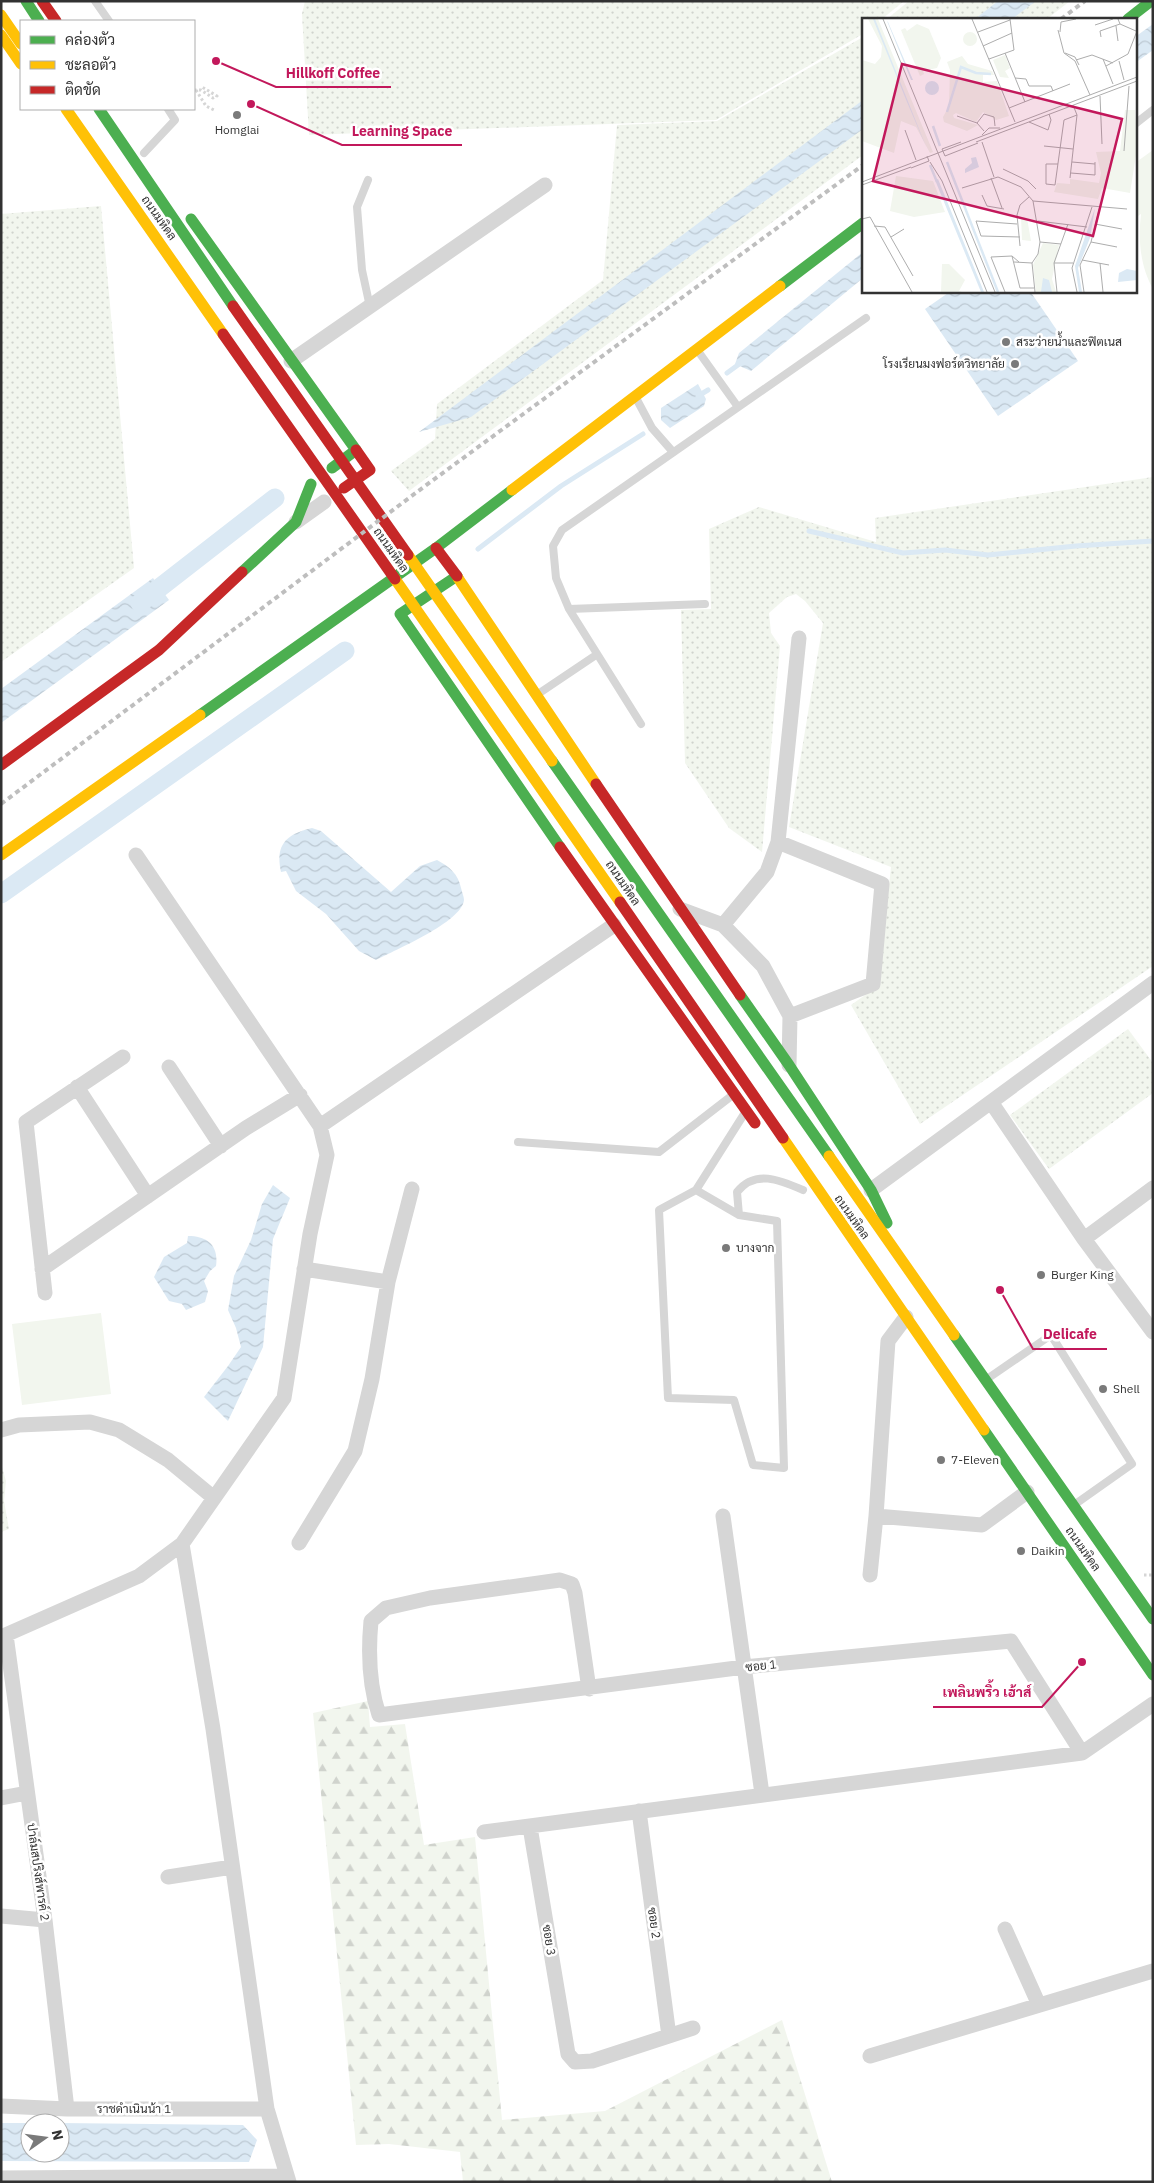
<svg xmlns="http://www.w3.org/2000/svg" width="1154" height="2183" font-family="'IBM Plex Sans',Sarabun,sans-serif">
  <defs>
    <pattern id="grass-dots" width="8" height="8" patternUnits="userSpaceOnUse" patternTransform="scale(1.25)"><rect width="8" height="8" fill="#f2f6ee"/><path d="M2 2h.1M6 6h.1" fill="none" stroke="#d0d3cd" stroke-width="1.8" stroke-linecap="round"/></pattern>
    <pattern id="forest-firs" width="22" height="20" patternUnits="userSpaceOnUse" patternTransform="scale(1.25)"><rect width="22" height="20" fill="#f2f6ee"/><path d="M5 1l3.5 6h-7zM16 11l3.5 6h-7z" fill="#d0d3cd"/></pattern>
    <pattern id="water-waves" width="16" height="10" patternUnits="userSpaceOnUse" patternTransform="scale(1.25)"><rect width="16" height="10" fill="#dbe9f4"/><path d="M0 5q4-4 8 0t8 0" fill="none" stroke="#bcc8d2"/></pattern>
  </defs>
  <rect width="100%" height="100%" fill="#fff"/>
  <!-- grass -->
  <path fill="url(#grass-dots)" d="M305 1H904L882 19H863V33L861 35 716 120 309 135 302 14Z
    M909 1H1070L1047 19H887Z
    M863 37V155L409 491 391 471 435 439 437 404 603 280 617 125 717 121Z
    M101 206 134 568 1 662V214Z
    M1153 477V966L920 1124 851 1005 878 986 891 867 789 827 823 623 805 601 796 594 787 597 769 613 771 633 780 646 762 852 729 828 685 763 681 610 711 609 709 529 759 507 876 542 875 518Z
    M1128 1029 1153 1063V1093L1049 1169 1010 1115Z
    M2 1467 6 1481 4 1501 9 1529 1 1532Z"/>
  <!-- forest -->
  <path fill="url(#forest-firs)" d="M368 1701 370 1727 405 1724 424 1845 475 1837 502 2120 605 2111 782 2020 832 2182H463L460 2152 389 2144 356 2145 313 1713Z"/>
  <!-- park -->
  <path fill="#f2f6ee" d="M1153 150V289C1140 266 1138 239 1141 214L1135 218V163Z
    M101 1313 111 1394 22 1405 12 1324Z"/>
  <!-- water -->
  <path fill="url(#water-waves)" d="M998 1H1036L1012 19H975Z
    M1153 24V50L1135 63V37Z
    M863 100V129L471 417 419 432Z
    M863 252V278L751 371 735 364 739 353Z
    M951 291H1030L1078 361 998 416 925 309Z
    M698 384 706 399 704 406 670 428 661 420V408Z
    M153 578 169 600 1 723V689Z
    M312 828 321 831 391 892 420 866 437 860C450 867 458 874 461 888 462 892 464 897 464 900 462 922 395 950 376 960L359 951 326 914 296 891 286 871 281 872C275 845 286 834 312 828Z
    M273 1185 290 1198 273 1239 263 1347 228 1421 204 1397 228 1366 241 1347 236 1328 228 1310 234 1276 251 1240 262 1204Z
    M188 1236C207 1236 219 1245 216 1266L210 1271 204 1281 208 1291 205 1302 186 1310 182 1304 169 1301 154 1277 164 1257 187 1243Z
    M1 2123H30V2153H60V2123L243 2125 257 2140 249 2162 1 2161Z"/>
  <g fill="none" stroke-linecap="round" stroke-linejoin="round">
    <!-- stream -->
    <path stroke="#dbe9f4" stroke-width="5" d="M727 373 742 362
      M698 396 708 390
      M809 531 903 553 945 550 988 555 1076 546 1153 541
      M478 549 561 486 643 434"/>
    <!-- canal -->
    <path stroke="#dbe9f4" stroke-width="19" d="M140 603 275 498
      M1 894 345 651"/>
    <!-- path -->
    <path stroke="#d6d6d6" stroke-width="3" stroke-dasharray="2.5 2.5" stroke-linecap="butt" d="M194 90H201L213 98 217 96 202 87
      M196 90 206 106 214 110
      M1144 1575H1153"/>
    <!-- lane -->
    <path stroke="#d6d6d6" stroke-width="8" d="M95 1 109 21
      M1135 124 1153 110
      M144 153 175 120 168 109
      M368 180 357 207 362 270 370 307
      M698 351 738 407
      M636 398 652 428 673 452
      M569 609 556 578 553 546 562 530 866 318
      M538 694 596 655
      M641 724 569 609 705 604
      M518 1142 659 1152 734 1094
      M696 1190 739 1215 777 1221 784 1468 753 1465 734 1400 668 1398 659 1210Z
      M696 1190 746 1111
      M739 1215 737 1192C755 1169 780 1180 803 1190
      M987 1379 1051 1335 1132 1464 1074 1505"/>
    <!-- street -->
    <path stroke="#d6d6d6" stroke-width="15" d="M291 361 545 185
      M296 522 324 502
      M778 842 882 884 873 984 790 1016
      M680 909 723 925 763 966 790 1016 789 1065
      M723 925 767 872 778 842 799 638
      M169 1067 221 1146
      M77 1087 148 1196
      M991 1102 1084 1239 1153 1332
      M320 1126 614 925
      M871 1190 1153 983
      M1084 1239 1153 1188
      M42 1269 246 1128 300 1095
      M304 1269 388 1282
      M45 1293 26 1122 123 1057
      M906 1317 888 1341 876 1516 982 1525 1027 1492
      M1 1430 19 1425 90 1422 119 1430 168 1460 214 1498
      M723 1516 762 1794
      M299 1543 355 1451 372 1379 388 1282 412 1189
      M182 1544 213 1729 267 2109 289 2182
      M870 1575 876 1516
      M6 1635 45 1920 67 2109
      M1 1637 139 1576 182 1544 284 1398 310 1234 327 1155 320 1126 136 855
      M589 1689 575 1593 572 1584 560 1580 430 1598 386 1608 371 1621C368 1653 369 1685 379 1715L744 1667 1011 1641 1082 1753
      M1 1798 27 1793
      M639 1811 669 2036
      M530 1827 568 2054 575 2062 592 2061 693 2028
      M484 1832 1082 1753 1153 1704
      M168 1877 232 1867
      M1 1916 45 1920
      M1005 1929 1039 2005
      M870 2056 1153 1971
      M1 2106 67 2109H267
      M1 2178 287 2176"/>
    <!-- fast -->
    <path stroke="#4caf50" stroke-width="11" d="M26 1 39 21
      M1128 19 1151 1
      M99 109 233 306
      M191 219 356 450 332 468
      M780 286 863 223
      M242 572 296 522 311 484
      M458 578 457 576 400 614 560 847
      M200 715 436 548 512 490
      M552 761 829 1156
      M740 995 789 1065 871 1190 887 1223
      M954 1335 1153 1619
      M984 1430 1153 1675"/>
    <!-- slow -->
    <path stroke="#ffc107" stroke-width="11" d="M1 15 21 44
      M1 35 21 64
      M66 109 223 334
      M512 490 780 286
      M408 555 552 761
      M458 578 596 784
      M395 579 620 902
      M1 855 200 715
      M783 1138 984 1430
      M829 1156 954 1335"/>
    <!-- jam -->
    <path stroke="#c62828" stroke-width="11" d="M42 1 56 21
      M233 306 408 555
      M223 334 395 579
      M344 488 370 470 356 450
      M436 548 457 576
      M1 765 159 650 242 572
      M596 784 740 995
      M560 847 755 1123
      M620 902 783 1138"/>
    <!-- rail -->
    <path stroke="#bebebe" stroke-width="4" stroke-dasharray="5 4" stroke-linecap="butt" d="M1061 19 1085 1
      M1 804 425 486 863 165"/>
  </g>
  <!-- markers -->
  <g fill="#7a7a7a" stroke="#fff" stroke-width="2">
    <circle cx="237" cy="115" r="5"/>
    <circle cx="1006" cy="342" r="5"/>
    <circle cx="1015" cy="364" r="5"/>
    <circle cx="726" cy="1248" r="5"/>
    <circle cx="1041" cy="1275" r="5"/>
    <circle cx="1103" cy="1389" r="5"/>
    <circle cx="941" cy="1460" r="5"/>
    <circle cx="1021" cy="1551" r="5"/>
  </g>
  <g text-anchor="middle" stroke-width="5" stroke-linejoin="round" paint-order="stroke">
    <!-- poi labels -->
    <g font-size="12" fill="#323232" stroke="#fff" text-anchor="start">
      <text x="237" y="134" text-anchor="middle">Homglai</text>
      <text x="1016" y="346">สระว่ายน้ำและฟิตเนส</text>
      <text x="1005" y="368" text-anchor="end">โรงเรียนมงฟอร์ตวิทยาลัย</text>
      <text x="736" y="1252">บางจาก</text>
      <text x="1051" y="1279">Burger King</text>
      <text x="1113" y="1393">Shell</text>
      <text x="951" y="1464">7-Eleven</text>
      <text x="1031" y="1555">Daikin</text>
    </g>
    <!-- street labels -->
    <g font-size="12" fill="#323232" stroke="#fff">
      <text transform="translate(159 218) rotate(55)" y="4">ถนนมหิดล</text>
      <text transform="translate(391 550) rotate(55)" y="4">ถนนมหิดล</text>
      <text transform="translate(623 883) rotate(56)" y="4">ถนนมหิดล</text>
      <text transform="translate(852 1217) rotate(55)" y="4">ถนนมหิดล</text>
      <text transform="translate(1083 1549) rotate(55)" y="4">ถนนมหิดล</text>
      <text transform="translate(761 1666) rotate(-6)" y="4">ซอย 1</text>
      <text transform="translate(38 1872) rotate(82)" y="4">ปาล์มสปริงส์พารค์ 2</text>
      <text transform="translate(654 1923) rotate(82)" y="4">ซอย 2</text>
      <text transform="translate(549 1940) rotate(81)" y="4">ซอย 3</text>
      <text x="134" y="2113">ราชดำเนินน้า 1</text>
    </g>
  </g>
  <!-- overview -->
  <g transform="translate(862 18)">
    <rect width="275" height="275" fill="#fff"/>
    <path d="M6 1H16L71 134 68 135 54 109 39 103 32 135 0 123V42L13 46 19 39 20 28ZM143 37 148 50 143 53 147 60 138 59 131 42ZM100 38 106 46 130 53 132 57H121V64L135 63 147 98 134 102 121 94 114 104 94 95 91 97 92 100 116 107 105 113 82 104 81 99 87 88 88 52 85 44ZM34 158 71 163 83 194 52 199 28 193ZM159 199 165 200 169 223 160 222ZM181 225 197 227 190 261 194 274H174L171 247Z" fill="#f2f6ee"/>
    <path d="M273 87 275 131 268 175 240 170 236 181 192 174 195 165 208 166V161L237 165 239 155 234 134 258 133 263 92H273ZM80 246H87L103 262 97 273 100 274H79Z" fill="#f2f6ee"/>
    <path d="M55 6 67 11 79 40 75 50 61 53 62 56 58 58 39 12 43 10 45 13Z" fill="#f2f6ee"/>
    <path d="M101 21a7 7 0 1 1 14 0a7 7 0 1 1-14 0Z" fill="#f2f6ee"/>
    <path d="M11 1H13L65 131 45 84ZM25 3 26 4 51 62H49ZM63 70a7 7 0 1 1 14 0a7 7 0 1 1-14 0ZM114 139 117 149 103 155V151L110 145 109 140ZM76 161 122 274H119L73 162ZM233 190 228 220 216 250 220 274H217L213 248ZM265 251 275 253V262L256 264 257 255ZM181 260 187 262 190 274H179Z" fill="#dbe9f4"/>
    <path fill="none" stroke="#dbe9f4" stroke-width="2.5" d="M85 94 99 49 114 55 129 56M71 108 78 128M85 144 136 274M68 147 75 164"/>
    <path fill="none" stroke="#adadad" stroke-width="1" d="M21 1 133 274M110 1 153 104M256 1 258 6 274 13M233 7 251 1M254 8 256 23M196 12 202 35 213 43 228 77M116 14 148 2M198 14 199 4 214 1M239 19 238 13 258 6M121 28 150 15M143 35 163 84M203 35 213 39 217 47M127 41 152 32 148 1M241 41 251 66M214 42 230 37 251 45M257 43 262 62M244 48 266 36 275 13M153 60 164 61 167 68H189L191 73M238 78 240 126M147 90 208 66M95 98 115 105 122 113M167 104 186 112 189 102 187 96M115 105 122 96 132 99 133 108M43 112 54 142M120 117 127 110H138M99 124 80 131 83 138 116 125M114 124 275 63M120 124 132 159M182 128 211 131M262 133 267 68M68 144 80 163 125 274M210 144 233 146M196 146H184V166L193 167 202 102 215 97M49 150 67 143 65 138M141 151 166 163 174 171M209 155 233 157V144M129 160 140 190M208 160 215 97 211 87M0 164 275 59M0 167 49 149M100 170 136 159 159 169 171 183 178 224 176 236 170 245 152 244M120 177 125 188 142 191M171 183 265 191M0 201 8 199 50 274M176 203 225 209M155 206 114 203 119 218 158 219M233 206 260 211M12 208 23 209 51 258M29 219 42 211M178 224 199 226M229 224 255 229M158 228 155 197 158 187 167 179M150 238 158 270H172M220 242 247 247M170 245 173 274M192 245H211M238 245 241 274M143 274 129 239 150 238 157 244M195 274 192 245 206 206M215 274 210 250 230 189M222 274 218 247 229 224 238 188"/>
    <path fill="#c2185b" fill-opacity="0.15" stroke="#c2185b" stroke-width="2.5" d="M40 46 260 101 231 218 11 163Z"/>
    <rect width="275" height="275" fill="none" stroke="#323232" stroke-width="2.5"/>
  </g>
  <!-- callouts -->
  <path fill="none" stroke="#c2185b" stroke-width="2" d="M216 61L276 87H391M251 104L342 145H462M1000 1290L1033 1349H1107M1082 1662L1042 1707H933"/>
  <g fill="#c2185b" stroke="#fff" stroke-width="2">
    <circle cx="216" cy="61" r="5"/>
    <circle cx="251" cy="104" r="5"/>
    <circle cx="1000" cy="1290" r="5"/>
    <circle cx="1082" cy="1662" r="5"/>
  </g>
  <g font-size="14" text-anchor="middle" font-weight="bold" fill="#c2185b" stroke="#fff" stroke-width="5" stroke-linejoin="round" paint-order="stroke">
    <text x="333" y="78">Hillkoff Coffee</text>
    <text x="402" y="136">Learning Space</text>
    <text x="1070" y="1339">Delicafe</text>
    <text x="987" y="1697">เพลินพริ้ว เฮ้าส์</text>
  </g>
  <!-- border -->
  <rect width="1154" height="2183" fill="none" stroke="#323232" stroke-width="5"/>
  <!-- legend -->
  <rect x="20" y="20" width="175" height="90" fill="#ffffff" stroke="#adadad"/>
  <rect x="30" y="36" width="25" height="8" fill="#4caf50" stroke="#adadad"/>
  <text x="65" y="45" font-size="15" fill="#323232">คล่องตัว</text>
  <rect x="30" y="61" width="25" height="8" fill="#ffc107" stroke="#adadad"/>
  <text x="65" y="70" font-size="15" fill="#323232">ชะลอตัว</text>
  <rect x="30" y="86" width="25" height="8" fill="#c62828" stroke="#adadad"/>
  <text x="65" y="95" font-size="15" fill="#323232">ติดขัด</text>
  <!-- north arrow -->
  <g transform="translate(45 2138) rotate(76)"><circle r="24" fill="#ffffff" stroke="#adadad"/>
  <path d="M0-4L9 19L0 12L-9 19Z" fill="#7a7a7a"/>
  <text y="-8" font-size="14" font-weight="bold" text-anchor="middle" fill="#323232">N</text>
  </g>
</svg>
